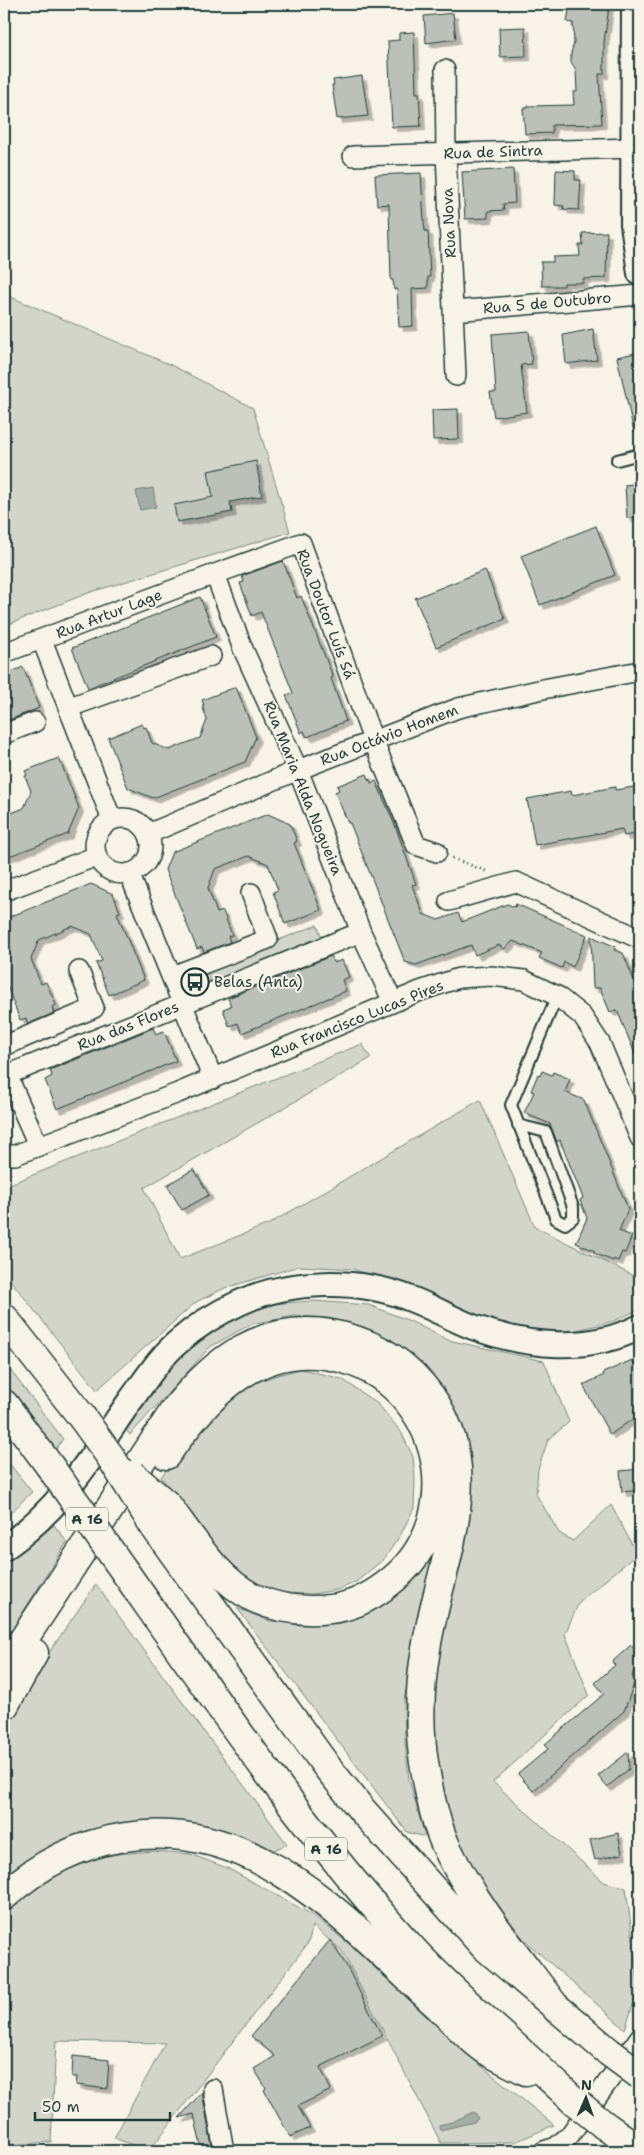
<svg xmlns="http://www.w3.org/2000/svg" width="644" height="2155" font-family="'Shantell Sans',sans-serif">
  <defs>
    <filter id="shadow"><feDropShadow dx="4.5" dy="4.5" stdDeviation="0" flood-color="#0004"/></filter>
  </defs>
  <rect width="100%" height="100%" fill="#f7f3e8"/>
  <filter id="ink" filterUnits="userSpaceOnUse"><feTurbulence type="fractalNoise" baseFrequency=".02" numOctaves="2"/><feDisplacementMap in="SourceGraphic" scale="10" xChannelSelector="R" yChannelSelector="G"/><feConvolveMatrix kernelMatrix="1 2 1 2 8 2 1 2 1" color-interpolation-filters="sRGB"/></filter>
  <g filter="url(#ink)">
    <!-- green -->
    <path fill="#d3d5ca" stroke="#79897f" d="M4 294 171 365 253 408 290 532 91 592 4 626Z
      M317 925 324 943 212 986 205 969Z
      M362 1044 371 1058 144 1188 180 1259 269 1224 480 1100 535 1227 640 1279V1309L614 1321 569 1332 521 1328 476 1316 353 1269 299 1266 225 1288 196 1302 97 1390 4 1272V1181L10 1184Z
      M313 1301 369 1305 410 1321 448 1340 544 1361 569 1422 548 1440 538 1469 536 1494 559 1533 573 1541 611 1505 637 1554 579 1602 565 1634 589 1695 493 1782 604 1882 626 1888 639 1987 625 2029 532 1947 487 1902 451 1836 431 1764 450 1405 440 1384 410 1356 363 1329 329 1318 294 1316 251 1324 210 1347 130 1435 122 1424 164 1372 195 1340 228 1319 270 1304Z
      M4 1362 63 1439 53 1453 4 1391Z
      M302 1369 342 1379 379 1405 401 1432 413 1457 415 1479 414 1508 401 1534 384 1559 356 1582 337 1590 312 1594 280 1593 254 1584 230 1567 161 1477C175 1458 194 1428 210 1413 236 1388 268 1376 302 1369Z
      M4 1457 32 1492 4 1519Z
      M54 1525 67 1542 4 1643V1565Z
      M431 1562 404 1700 405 1742 409 1779 425 1837 407 1832 237 1608 270 1621 315 1623Z
      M96 1584 107 1600 287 1844 270 1852 180 1825 4 1881V1727L13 1705Z
      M152 1851 190 1854 227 1868 316 1917 355 1949 462 2050 554 2125 515 2142 441 2143 342 1951 313 1926 308 1943 149 2151 114 2138 165 2043 56 2041 51 2142 7 2145V2151H4V1917C31 1888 64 1868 102 1857 117 1853 136 1853 152 1851Z"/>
    <!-- water -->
    <path fill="#a4ada3" stroke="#6f8077" d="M153 488 156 507 140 510 136 491Z
      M473 2112 476 2114 478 2119 474 2122 440 2130 439 2125 452 2122Z"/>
    <!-- building -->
    <path fill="#bbc1b6" stroke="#1f3d34" filter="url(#shadow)" d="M570 4 609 7 604 42V74H599L602 124 552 125V133L525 134 523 108H528V106L574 105 573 92H577L576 70 571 62V53L574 43 573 23 567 22Z
      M453 13 456 39 426 43 424 16Z
      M525 27 526 56 500 57 499 28Z
      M414 32 416 93H419L421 126 392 127 388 41 399 40V33Z
      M362 76 368 116 337 119 332 85H334L333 80Z
      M513 169 515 203 503 204 504 210 488 211V218L465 219 462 172Z
      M556 170 575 171V180H581L579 210 563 209 564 206 555 205Z
      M421 173 424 221 425 231H428L430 277H428V288L412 289 413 326 399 327 397 289 394 290 393 280H391L389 204 377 205 375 175Z
      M607 232 606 278 583 279V283H564V286H542L541 262H553V257L580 256 579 245H583L582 233Z
      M593 329 597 360 566 364 563 335Z
      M529 331 532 364 521 365 527 412 494 417 490 392H496L492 334Z
      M640 352V431L634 432 617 357Z
      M458 409 459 439 433 440 432 410Z
      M256 461 262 496 230 502 232 512 177 522 174 505 213 497 208 471Z
      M640 483V517L627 518 625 485Z
      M596 526 615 575 540 605 521 556Z
      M283 561 297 598 301 596 333 677 331 678 346 721 307 737 304 731 301 733 286 695 293 693 261 612 252 616 240 583 244 582 242 576Z
      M485 570 505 619 436 647 415 598Z
      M200 597 216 637 88 688 72 648Z
      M23 667 39 708 4 722V675Z
      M236 687 256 737 245 762 153 798 128 788 108 738 142 724 144 728 146 727 152 743 169 750 184 744 200 738 207 720 202 705H204L202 700Z
      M59 758 79 808 68 834 4 858V816L24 808 31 791 25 776 27 775 25 771Z
      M367 774 371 783 376 781 396 828 416 884 412 885 423 914 438 920 458 913 462 922 507 904 515 907 516 904 587 935 573 967 564 962 562 968 539 958 542 953 513 941 504 949 499 945 475 955 471 945 416 965 405 962 350 823H348L335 792 339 790 337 786Z
      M640 786V833L624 836 622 829 535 845 527 799 571 791 572 795 615 787V790Z
      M268 814 290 824 297 841 294 843 321 910 285 924 273 892 278 890 268 864 249 856 215 869 208 888 217 913 223 911 232 935 228 936 230 942 204 952 202 947 197 949 165 870 172 852Z
      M91 884 113 894 120 912 117 913 144 980 109 995 96 963 102 961 91 934 72 926 39 940 31 959 41 984 46 982 56 1005 52 1007 54 1013 28 1024 26 1018 20 1020 4 978V919Z
      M591 936 616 947 614 950 623 953 640 995V1066L617 1010 610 1012 600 988H593Z
      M331 956 334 963 342 960 349 977 342 980 346 991 242 1033 238 1023 229 1026 223 1009 231 1006 228 998Z
      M153 1028 156 1034 164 1031 176 1061 57 1109 45 1080 52 1076 50 1070Z
      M542 1071 552 1075 553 1072 570 1079 565 1092 584 1100 628 1209 619 1231 632 1236 625 1253 622 1252 618 1261 614 1259 613 1261 594 1253 595 1251 576 1243 587 1218 580 1200 583 1198 560 1140 557 1142 550 1124 524 1113 534 1092 531 1091 538 1074 540 1076Z
      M194 1169 209 1195 182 1210 167 1185Z
      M632 1360 635 1365 640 1362V1417L628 1422 610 1435 583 1385 604 1375 603 1373Z
      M640 1469V1490L622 1492 620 1471Z
      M631 1645 640 1655 632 1676 635 1681 624 1711 533 1791 518 1774 548 1749 544 1745 604 1694 595 1683 615 1665 612 1662Z
      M628 1752 629 1769 607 1787 598 1776Z
      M618 1833 622 1854 595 1860 590 1840Z
      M330 1940 346 1965 382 2036 320 2067 331 2090 298 2106 310 2128 290 2137 264 2090 266 2088 254 2069 275 2056 251 2036Z
      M73 2056 109 2060 107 2089 76 2085 77 2077H72Z
      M202 2092 213 2151H202L194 2114 179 2118Z"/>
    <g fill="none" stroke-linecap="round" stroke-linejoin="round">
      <!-- service casing -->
      <g stroke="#1f3d34" stroke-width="14">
        <path id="service" d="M617 460 640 454
          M518 1125 546 1132 573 1207V1218L565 1224 556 1219 511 1105 557 996"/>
      </g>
      <!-- minor casing -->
      <g stroke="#1f3d34" stroke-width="22">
        <path id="minor" d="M445 70 446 153 456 376
          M353 156 634 148
          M454 311 640 295
          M215 574 243 649 298 770 361 932 393 1002
          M42 640 112 820
          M4 653 215 574 301 543 373 740 416 845 437 852
          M70 707 211 656
          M4 734 35 722
          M95 846a28 28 0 1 1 56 0a28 28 0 1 1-56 0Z
          M148 834 298 770 458 708 543 689 640 671
          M129 873 213 1079
          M4 891 97 856
          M449 901 516 882 640 939
          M172 976 268 939 251 893
          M4 1046 94 1008 79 971
          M4 1068 38 1145
          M7 1075 361 932
          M4 1155H15L178 1093 420 991 459 978 491 976 524 980 557 996 582 1016 600 1043 640 1138
          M213 2089 224 2151
          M544 2151 556 2147 569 2136 640 2037"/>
      </g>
      <!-- tertiary casing -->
      <g stroke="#1f3d34" stroke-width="28">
        <path id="tertiary" d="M634 4 633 224 640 273
          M4 1548C62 1508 91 1457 130 1401 145 1381 159 1358 178 1342 196 1326 217 1313 239 1303 290 1279 359 1278 411 1299 432 1307 452 1319 473 1327 527 1347 588 1353 640 1327"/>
      </g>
      <!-- motorway casing -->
      <g stroke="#1f3d34" stroke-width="31">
        <path id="motorway" d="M4 1318 81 1416
          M4 1404 49 1465
          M166 1455C203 1401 252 1345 324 1355 438 1370 479 1516 386 1585 369 1598 351 1607 330 1609 304 1612 278 1609 254 1598 216 1579 192 1538 167 1505
          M154 1526 327 1767 362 1810 483 1945 609 2052
          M125 1572C217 1703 307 1835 416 1953 465 2005 521 2050 573 2100
          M4 1669 174 1411C214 1360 262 1323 331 1334 367 1340 398 1357 422 1385 492 1467 440 1559 426 1649 419 1690 418 1733 426 1774 430 1797 436 1823 445 1844 473 1904 518 1956 557 2009
          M4 1706 34 1653
          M4 1896C38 1865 79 1844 125 1837 257 1816 348 1923 436 2004 452 2019 468 2038 486 2050 499 2058 513 2064 526 2071
          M604 2125 640 2150"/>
      </g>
      <!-- path -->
      <path stroke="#1f3d34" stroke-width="3" stroke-dasharray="1 4" stroke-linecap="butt" d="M452 858 488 872"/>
      <!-- service -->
      <use href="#service" stroke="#f7f3e8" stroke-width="10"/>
      <!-- minor -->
      <use href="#minor" stroke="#f7f3e8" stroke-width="19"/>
      <!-- tertiary -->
      <use href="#tertiary" stroke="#f7f3e8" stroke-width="24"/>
      <!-- motorway -->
      <use href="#motorway" stroke="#f7f3e8" stroke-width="28"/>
      <!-- motorway-bridge casing -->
      <g stroke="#1f3d34" stroke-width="31" stroke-linecap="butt">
        <path id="motorway-bridge" d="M81 1416 110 1456 154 1526
          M49 1465 125 1572
          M132 1475 167 1505
          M609 2052 640 2075
          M573 2100 604 2125"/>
      </g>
      <!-- motorway-bridge -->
      <use href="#motorway-bridge" stroke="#f7f3e8" stroke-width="28"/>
    </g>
  </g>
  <!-- icons -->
  <defs>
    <g id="bus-ring" transform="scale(1.4375)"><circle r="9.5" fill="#f7f3e8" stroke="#1f3d34" stroke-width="1.5"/><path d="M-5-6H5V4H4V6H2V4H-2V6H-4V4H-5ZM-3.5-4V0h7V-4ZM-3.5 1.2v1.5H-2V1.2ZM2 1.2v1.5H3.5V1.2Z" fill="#1f3d34"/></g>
  </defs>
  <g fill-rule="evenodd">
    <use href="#bus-ring" x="195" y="982"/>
  </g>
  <g text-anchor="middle" stroke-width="4" stroke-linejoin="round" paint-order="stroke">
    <!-- shield labels -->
    <g fill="#f7f3e8" stroke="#60746a" stroke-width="1">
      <rect x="66" y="1507.5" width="42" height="23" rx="4"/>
      <rect x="305" y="1837.5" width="42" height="23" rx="4"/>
    </g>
    <g font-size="14" font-weight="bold" fill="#1f3d34">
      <text x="87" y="1524">A 16</text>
      <text x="326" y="1854">A 16</text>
    </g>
    <!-- street labels -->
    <g font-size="15" fill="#1f3d34" stroke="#f7f3e8">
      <text transform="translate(493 152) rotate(-2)" y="5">Rua de Sintra</text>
      <text transform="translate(449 223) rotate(-93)" y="5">Rua Nova</text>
      <text transform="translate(547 303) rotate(-5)" y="5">Rua 5 de Outubro</text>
      <text transform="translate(109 614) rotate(-21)" y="5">Rua Artur Lage</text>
      <text transform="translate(326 614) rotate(69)" y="5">Rua Doutor Luís Sá</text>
      <text transform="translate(389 735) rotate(-21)" y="5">Rua Octávio Homem</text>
      <text transform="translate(303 788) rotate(68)" y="5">Rua Maria Alda Nogueira</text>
      <text transform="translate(357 1019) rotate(-22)" y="5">Rua Francisco Lucas Pires</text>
      <text transform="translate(128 1026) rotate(-22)" y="5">Rua das Flores</text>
    </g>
    <!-- poi labels -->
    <g font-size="15" fill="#1f3d34" stroke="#f7f3e8" text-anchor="start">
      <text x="214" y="987">Belas (Anta)</text>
    </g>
  </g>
  <!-- margin -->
  <rect width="644" height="2155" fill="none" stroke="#f7f3e8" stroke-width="20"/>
  <rect x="10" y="10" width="624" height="2135" fill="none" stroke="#1f3d34" stroke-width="2" filter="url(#ink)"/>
  <!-- north arrow -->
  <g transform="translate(586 2098) rotate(2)" stroke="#f7f3e8" stroke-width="4" paint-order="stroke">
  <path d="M0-4L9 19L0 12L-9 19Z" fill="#1f3d34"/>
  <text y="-8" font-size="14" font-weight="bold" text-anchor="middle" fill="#1f3d34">N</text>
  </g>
  <!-- scale -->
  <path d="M35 2112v8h135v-8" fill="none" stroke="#1f3d34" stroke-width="2.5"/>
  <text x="42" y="2112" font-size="15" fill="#1f3d34" stroke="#f7f3e8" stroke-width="4" paint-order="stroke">50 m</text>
</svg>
